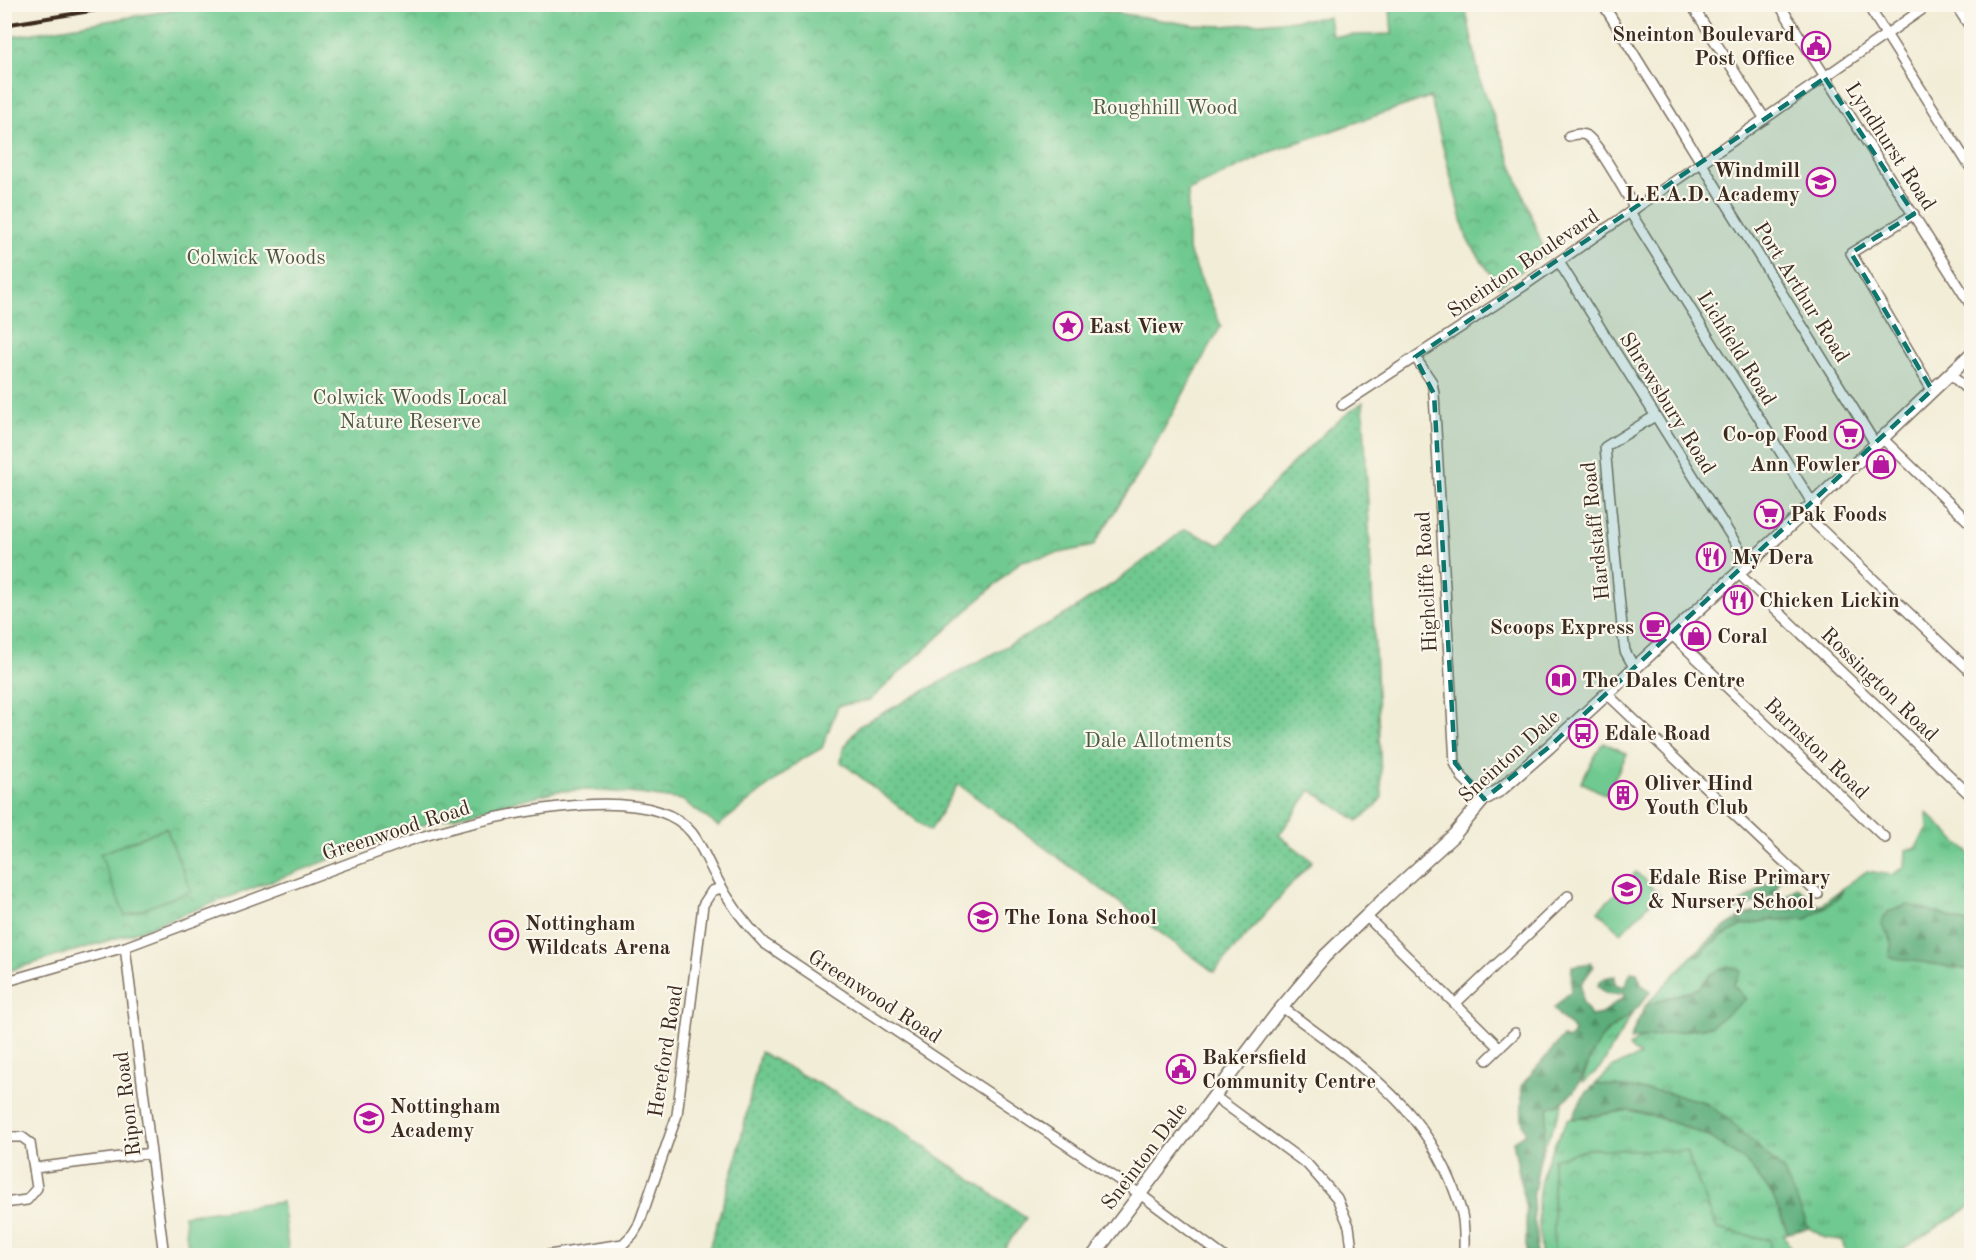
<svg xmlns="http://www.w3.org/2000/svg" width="1976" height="1260" font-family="'Old Standard TT',serif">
  <defs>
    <pattern id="grass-tufts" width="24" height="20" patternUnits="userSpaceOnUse" patternTransform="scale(1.5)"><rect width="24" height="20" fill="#70c990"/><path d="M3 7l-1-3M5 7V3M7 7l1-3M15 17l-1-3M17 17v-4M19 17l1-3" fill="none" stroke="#5da375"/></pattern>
    <pattern id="forest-firs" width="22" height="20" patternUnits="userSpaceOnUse" patternTransform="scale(1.5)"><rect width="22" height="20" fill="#5cad7a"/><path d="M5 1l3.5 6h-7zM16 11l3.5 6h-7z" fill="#4d8d63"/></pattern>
    <pattern id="park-crowns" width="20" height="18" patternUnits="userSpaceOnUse" patternTransform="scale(1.5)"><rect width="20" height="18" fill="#70c990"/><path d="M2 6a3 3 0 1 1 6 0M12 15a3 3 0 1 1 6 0" fill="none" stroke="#5da375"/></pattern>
    <pattern id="garden-dots" width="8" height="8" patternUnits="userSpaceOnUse" patternTransform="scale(1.5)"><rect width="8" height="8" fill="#70c990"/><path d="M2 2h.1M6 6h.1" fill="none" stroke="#5da375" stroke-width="1.8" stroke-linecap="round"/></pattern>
  </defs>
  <rect width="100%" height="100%" fill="#fbf7ec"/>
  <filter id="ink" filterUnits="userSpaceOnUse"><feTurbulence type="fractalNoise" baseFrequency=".0167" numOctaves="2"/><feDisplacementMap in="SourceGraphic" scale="12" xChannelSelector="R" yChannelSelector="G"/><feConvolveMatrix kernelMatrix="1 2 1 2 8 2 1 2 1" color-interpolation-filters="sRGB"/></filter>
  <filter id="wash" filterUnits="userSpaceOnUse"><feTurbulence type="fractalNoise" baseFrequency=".008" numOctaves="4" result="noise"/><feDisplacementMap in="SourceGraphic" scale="24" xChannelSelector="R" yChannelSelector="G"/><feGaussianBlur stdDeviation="1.35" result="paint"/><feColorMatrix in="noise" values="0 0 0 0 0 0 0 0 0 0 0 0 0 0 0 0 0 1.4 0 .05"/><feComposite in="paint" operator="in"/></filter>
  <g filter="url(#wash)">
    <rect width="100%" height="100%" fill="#f2edd7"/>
    <!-- grass -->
    <path fill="url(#grass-tufts)" stroke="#567a57" stroke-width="1.5" d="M1927 813 1971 855V925L1958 920 1881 922 1892 942 1890 957 1972 970 1971 1206 1893 1255H1846L1842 1240 1825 1238 1809 1228 1705 1102 1663 1092 1596 1084 1613 1067 1640 1056 1629 1047 1639 1039 1711 1026 1745 999 1733 985 1711 974 1699 988 1646 1005 1693 955H1699L1719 938 1741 926 1769 920 1807 919 1840 897 1843 888 1867 871 1892 875 1905 867 1906 850 1915 848 1928 829Z
      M1633 1012 1601 1067 1584 1082 1582 1081 1593 1052 1602 1037Z
      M1564 1100C1557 1121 1546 1140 1539 1161L1549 1106 1558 1105Z
      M1629 1110C1683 1123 1743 1143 1772 1195 1778 1207 1783 1221 1788 1233L1784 1235 1793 1253 1784 1251 1785 1255H1772L1769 1240 1717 1229 1686 1152 1553 1159 1554 1255 1541 1256C1541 1235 1536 1211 1539 1191 1543 1164 1555 1141 1569 1118H1582Z"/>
    <!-- forest -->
    <path fill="url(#forest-firs)" stroke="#4c6c4c" stroke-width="1.5" d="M1783 873 1774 895 1732 913 1728 911Z
      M1797 887 1819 906 1843 888 1840 896 1807 919 1769 920 1741 926 1719 938 1699 955H1693L1726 926 1742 916 1775 906Z
      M1908 905 1929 910 1971 925V970L1889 957 1892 942 1881 922 1888 912Z
      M1591 963 1594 966 1581 984 1582 1001 1591 1016 1601 1014 1624 997V993C1612 995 1606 995 1598 986 1600 978 1607 977 1615 976V984L1624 987 1631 972 1637 973 1642 985 1651 991C1645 998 1640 1006 1633 1012 1623 1021 1609 1028 1601 1039 1586 1061 1580 1102 1549 1107L1533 1198 1534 1220 1537 1234 1536 1255H1526V1210L1513 1141 1526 1133C1518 1114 1524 1106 1521 1086L1563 1037 1569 1040 1574 1032C1569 1022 1558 1018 1554 1008L1571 991 1572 966Z
      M1728 966 1742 971 1733 985 1746 999 1711 1026 1630 1040 1635 1027 1646 1005 1699 988 1711 974Z
      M1596 1084 1663 1092 1704 1102 1727 1118 1783 1170 1809 1228 1788 1233 1772 1194 1747 1163 1710 1137 1668 1120 1629 1110 1573 1119C1577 1104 1584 1093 1596 1084Z"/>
    <!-- park -->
    <path fill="url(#park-crowns)" stroke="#567a57" stroke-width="1.5" d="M208 4H1075L1086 8 1193 25 1224 26 1329 17 1332 36 1392 34 1390 9 1408 5H1465L1480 80 1546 255 1499 286 1467 239 1430 97 1273 151 1188 191V249L1221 326 1137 477 1093 546 1021 561 870 700 838 706 822 748 799 761 718 826 682 800 639 794 590 790 557 791 425 824 133 933 5 972V38Z
      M1589 1149 1686 1151 1717 1229 1769 1240 1772 1255H1554L1553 1159Z"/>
    <!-- garden -->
    <path fill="url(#garden-dots)" stroke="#567a57" stroke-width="1.5" d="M1363 402 1382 797 1376 806 1358 821 1311 790 1279 835 1312 861 1214 972 958 784 930 831 841 762 843 749 859 726 1068 613 1120 579 1185 529 1220 545C1265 494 1307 441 1363 402Z
      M760 1052 890 1123 1026 1218 1000 1255H707L736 1161Z"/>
    <!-- pitch -->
    <path fill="#70c990" stroke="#567a57" stroke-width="1.5" d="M1605 743 1627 754 1606 795 1581 782 1601 745Z
      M166 828 191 891 125 916 100 854Z
      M1636 872 1659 894 1621 933 1598 911Z
      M282 1202 289 1255H189L184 1215Z"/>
  </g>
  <g filter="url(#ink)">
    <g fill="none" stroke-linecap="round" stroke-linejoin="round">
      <!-- minor casing -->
      <g stroke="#7b6e5f" stroke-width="12">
        <path id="minor" d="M1603 4 1876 445
          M1691 4 1765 119
          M1779 4 1972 307
          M1867 4 1972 170
          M1955 4 1972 30
          M1569 136C1574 134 1582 133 1587 136 1599 144 1626 194 1635 209
          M1630 212 1813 504
          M1914 214 1851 253 1932 390
          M1559 262 1748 563
          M1415 357 1432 382 1434 394 1455 763 1462 777 1484 799
          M1950 374 1972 394
          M1342 405 1522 287 1930 4
          M1882 438 1972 525
          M1803 512 1972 673
          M1738 573 1972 797
          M1671 634 1885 838
          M1634 667 1625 651 1623 637 1605 447 1655 416
          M1606 693 1818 894
          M1366 916 1500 1048
          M125 947 164 1256
          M4 982 125 947 411 840C472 821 647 774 692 833 702 846 708 863 716 877 729 902 745 924 764 943L1140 1194 1223 1256
          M1456 1003 1568 896
          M1282 1007C1362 1067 1434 1111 1462 1214 1465 1227 1464 1242 1464 1256
          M1487 1060 1515 1033
          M1214 1096 1308 1165 1337 1198 1349 1226 1353 1256
          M4 1137H22L30 1143 37 1188 27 1200 4 1203
          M35 1168 151 1153
          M542 1256 623 1244 633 1234 639 1224 677 1115 703 905 712 891 721 888"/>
      </g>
      <!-- tertiary casing -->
      <g stroke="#7b6e5f" stroke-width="15">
        <path id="tertiary" d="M1093 1256 1277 1013 1325 956 1385 898 1454 835 1484 799 1500 790 1549 747 1813 504 1972 353"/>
      </g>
      <!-- minor -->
      <use href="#minor" stroke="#fff" stroke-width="9"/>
      <!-- tertiary -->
      <use href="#tertiary" stroke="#fff" stroke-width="12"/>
      <!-- rail -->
      <path stroke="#3b2a1e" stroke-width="4" d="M4 25 134 4"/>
    </g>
  </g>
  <!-- marked area -->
  <path fill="#0f766e" fill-opacity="0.2" stroke="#0f766e" stroke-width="4.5" stroke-dasharray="12 8" stroke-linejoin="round" d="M1825 78 1914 214 1851 253 1932 390 1549 747 1484 799 1455 763 1434 394 1415 357Z"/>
  <!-- icons -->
  <defs>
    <g id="civic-ring" transform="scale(1.5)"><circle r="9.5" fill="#fbf7ec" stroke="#b5179e" stroke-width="1.5"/><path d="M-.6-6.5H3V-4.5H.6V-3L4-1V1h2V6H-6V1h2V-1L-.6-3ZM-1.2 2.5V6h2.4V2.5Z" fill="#b5179e"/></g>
    <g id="school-ring" transform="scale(1.5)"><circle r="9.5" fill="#fbf7ec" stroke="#b5179e" stroke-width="1.5"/><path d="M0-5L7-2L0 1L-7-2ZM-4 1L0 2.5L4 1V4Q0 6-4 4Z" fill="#b5179e"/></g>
    <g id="sight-ring" transform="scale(1.5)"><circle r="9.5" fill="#fbf7ec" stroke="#b5179e" stroke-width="1.5"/><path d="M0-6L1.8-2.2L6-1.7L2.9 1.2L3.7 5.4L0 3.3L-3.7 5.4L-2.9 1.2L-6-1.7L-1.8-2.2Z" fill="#b5179e"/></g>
    <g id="supermarket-ring" transform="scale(1.5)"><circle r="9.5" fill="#fbf7ec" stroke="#b5179e" stroke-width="1.5"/><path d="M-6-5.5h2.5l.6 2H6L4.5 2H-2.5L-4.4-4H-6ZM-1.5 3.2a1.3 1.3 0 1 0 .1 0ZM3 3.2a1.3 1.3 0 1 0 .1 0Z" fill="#b5179e"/></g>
    <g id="shop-ring" transform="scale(1.5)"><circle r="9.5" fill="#fbf7ec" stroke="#b5179e" stroke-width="1.5"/><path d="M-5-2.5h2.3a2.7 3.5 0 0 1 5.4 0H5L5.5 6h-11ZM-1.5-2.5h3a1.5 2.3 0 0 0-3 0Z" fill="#b5179e"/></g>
    <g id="restaurant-ring" transform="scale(1.5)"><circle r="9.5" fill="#fbf7ec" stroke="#b5179e" stroke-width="1.5"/><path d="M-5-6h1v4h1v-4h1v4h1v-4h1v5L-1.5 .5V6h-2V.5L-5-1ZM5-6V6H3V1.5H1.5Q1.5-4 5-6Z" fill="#b5179e"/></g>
    <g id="cafe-ring" transform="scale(1.5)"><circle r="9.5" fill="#fbf7ec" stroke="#b5179e" stroke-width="1.5"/><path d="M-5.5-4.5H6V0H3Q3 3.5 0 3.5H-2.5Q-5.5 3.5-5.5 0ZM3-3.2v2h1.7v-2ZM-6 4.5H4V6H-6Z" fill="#b5179e"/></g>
    <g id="library-ring" transform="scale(1.5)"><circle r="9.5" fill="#fbf7ec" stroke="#b5179e" stroke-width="1.5"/><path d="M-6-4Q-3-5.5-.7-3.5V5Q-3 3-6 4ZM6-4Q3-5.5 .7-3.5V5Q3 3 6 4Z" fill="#b5179e"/></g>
    <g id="bus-ring" transform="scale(1.5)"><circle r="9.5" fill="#fbf7ec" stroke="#b5179e" stroke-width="1.5"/><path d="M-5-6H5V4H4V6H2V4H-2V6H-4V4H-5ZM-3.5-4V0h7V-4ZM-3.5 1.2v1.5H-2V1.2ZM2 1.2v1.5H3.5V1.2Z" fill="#b5179e"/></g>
    <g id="building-ring" transform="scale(1.5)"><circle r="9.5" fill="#fbf7ec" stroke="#b5179e" stroke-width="1.5"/><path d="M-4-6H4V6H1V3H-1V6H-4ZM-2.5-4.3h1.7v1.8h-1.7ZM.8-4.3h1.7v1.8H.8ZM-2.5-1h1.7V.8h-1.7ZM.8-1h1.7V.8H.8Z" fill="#b5179e"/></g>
    <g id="stadium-ring" transform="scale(1.5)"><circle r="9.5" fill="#fbf7ec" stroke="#b5179e" stroke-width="1.5"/><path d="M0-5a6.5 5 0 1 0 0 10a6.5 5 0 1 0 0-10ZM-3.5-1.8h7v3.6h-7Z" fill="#b5179e"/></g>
  </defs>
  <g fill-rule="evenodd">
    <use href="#civic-ring" x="1816" y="46"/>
    <use href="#school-ring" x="1821" y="182"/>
    <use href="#sight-ring" x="1068" y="326"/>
    <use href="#supermarket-ring" x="1849" y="434"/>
    <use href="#shop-ring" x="1881" y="464"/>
    <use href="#supermarket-ring" x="1769" y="514"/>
    <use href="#restaurant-ring" x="1711" y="557"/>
    <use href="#restaurant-ring" x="1738" y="600"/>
    <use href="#cafe-ring" x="1655" y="627"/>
    <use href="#shop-ring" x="1696" y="636"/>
    <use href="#library-ring" x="1561" y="680"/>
    <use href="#bus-ring" x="1583" y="733"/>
    <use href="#building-ring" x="1623" y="795"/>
    <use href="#school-ring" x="1627" y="889"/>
    <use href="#school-ring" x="983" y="917"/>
    <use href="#stadium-ring" x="504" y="935"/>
    <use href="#civic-ring" x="1181" y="1069"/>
    <use href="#school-ring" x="369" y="1118"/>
  </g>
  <g text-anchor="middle" stroke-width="4.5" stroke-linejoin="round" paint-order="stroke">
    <!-- poi labels -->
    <g font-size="21" font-weight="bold" fill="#3b2a1e" stroke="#fbf7ec" text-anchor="start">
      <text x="1795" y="41" text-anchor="end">Sneinton Boulevard<tspan x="1795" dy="24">Post Office</tspan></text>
      <text x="1800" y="177" text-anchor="end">Windmill<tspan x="1800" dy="24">L.E.A.D. Academy</tspan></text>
      <text x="1089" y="333">East View</text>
      <text x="1828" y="441" text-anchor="end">Co-op Food</text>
      <text x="1860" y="471" text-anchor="end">Ann Fowler</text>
      <text x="1790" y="521">Pak Foods</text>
      <text x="1732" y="564">My Dera</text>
      <text x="1759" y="607">Chicken Lickin</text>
      <text x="1634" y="634" text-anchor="end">Scoops Express</text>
      <text x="1717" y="643">Coral</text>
      <text x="1582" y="687">The Dales Centre</text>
      <text x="1604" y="740">Edale Road</text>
      <text x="1644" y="790">Oliver Hind<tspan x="1644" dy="24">Youth Club</tspan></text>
      <text x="1648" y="884">Edale Rise Primary<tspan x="1648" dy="24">&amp; Nursery School</tspan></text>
      <text x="1004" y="924">The Iona School</text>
      <text x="525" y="930">Nottingham<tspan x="525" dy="24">Wildcats Arena</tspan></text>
      <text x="1202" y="1064">Bakersfield<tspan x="1202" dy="24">Community Centre</tspan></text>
      <text x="390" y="1113">Nottingham<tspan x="390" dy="24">Academy</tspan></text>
    </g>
    <!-- park labels -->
    <g font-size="21" fill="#4b5a40" stroke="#fbf7ec">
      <text x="1165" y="114">Roughhill Wood</text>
      <text x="256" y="264">Colwick Woods</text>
      <text x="410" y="404">Colwick Woods Local<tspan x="410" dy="24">Nature Reserve</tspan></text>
      <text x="1158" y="747">Dale Allotments</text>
    </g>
    <!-- street labels -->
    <g font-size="21" fill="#3b2a1e" stroke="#fbf7ec">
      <text transform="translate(1891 146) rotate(57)" y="7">Lyndhurst Road</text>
      <text transform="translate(1523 263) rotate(-34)" y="7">Sneinton Boulevard</text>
      <text transform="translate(1802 292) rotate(58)" y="7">Port Arthur Road</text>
      <text transform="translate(1737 348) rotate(58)" y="7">Lichfield Road</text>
      <text transform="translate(1668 403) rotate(58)" y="7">Shrewsbury Road</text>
      <text transform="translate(1595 531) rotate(-96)" y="7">Hardstaff Road</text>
      <text transform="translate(1426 582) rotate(-93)" y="7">Highcliffe Road</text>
      <text transform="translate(1880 684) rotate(44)" y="7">Rossington Road</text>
      <text transform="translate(1817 748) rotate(44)" y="7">Barnston Road</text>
      <text transform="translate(1509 756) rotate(-42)" y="7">Sneinton Dale</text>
      <text transform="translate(396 830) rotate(-18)" y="7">Greenwood Road</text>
      <text transform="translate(875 996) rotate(33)" y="7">Greenwood Road</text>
      <text transform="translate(665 1051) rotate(-81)" y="7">Hereford Road</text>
      <text transform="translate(127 1104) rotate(-97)" y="7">Ripon Road</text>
      <text transform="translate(1144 1156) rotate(-53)" y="7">Sneinton Dale</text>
    </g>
  </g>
  <!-- margin -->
  <rect width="1976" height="1260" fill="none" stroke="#fbf7ec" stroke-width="24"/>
</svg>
